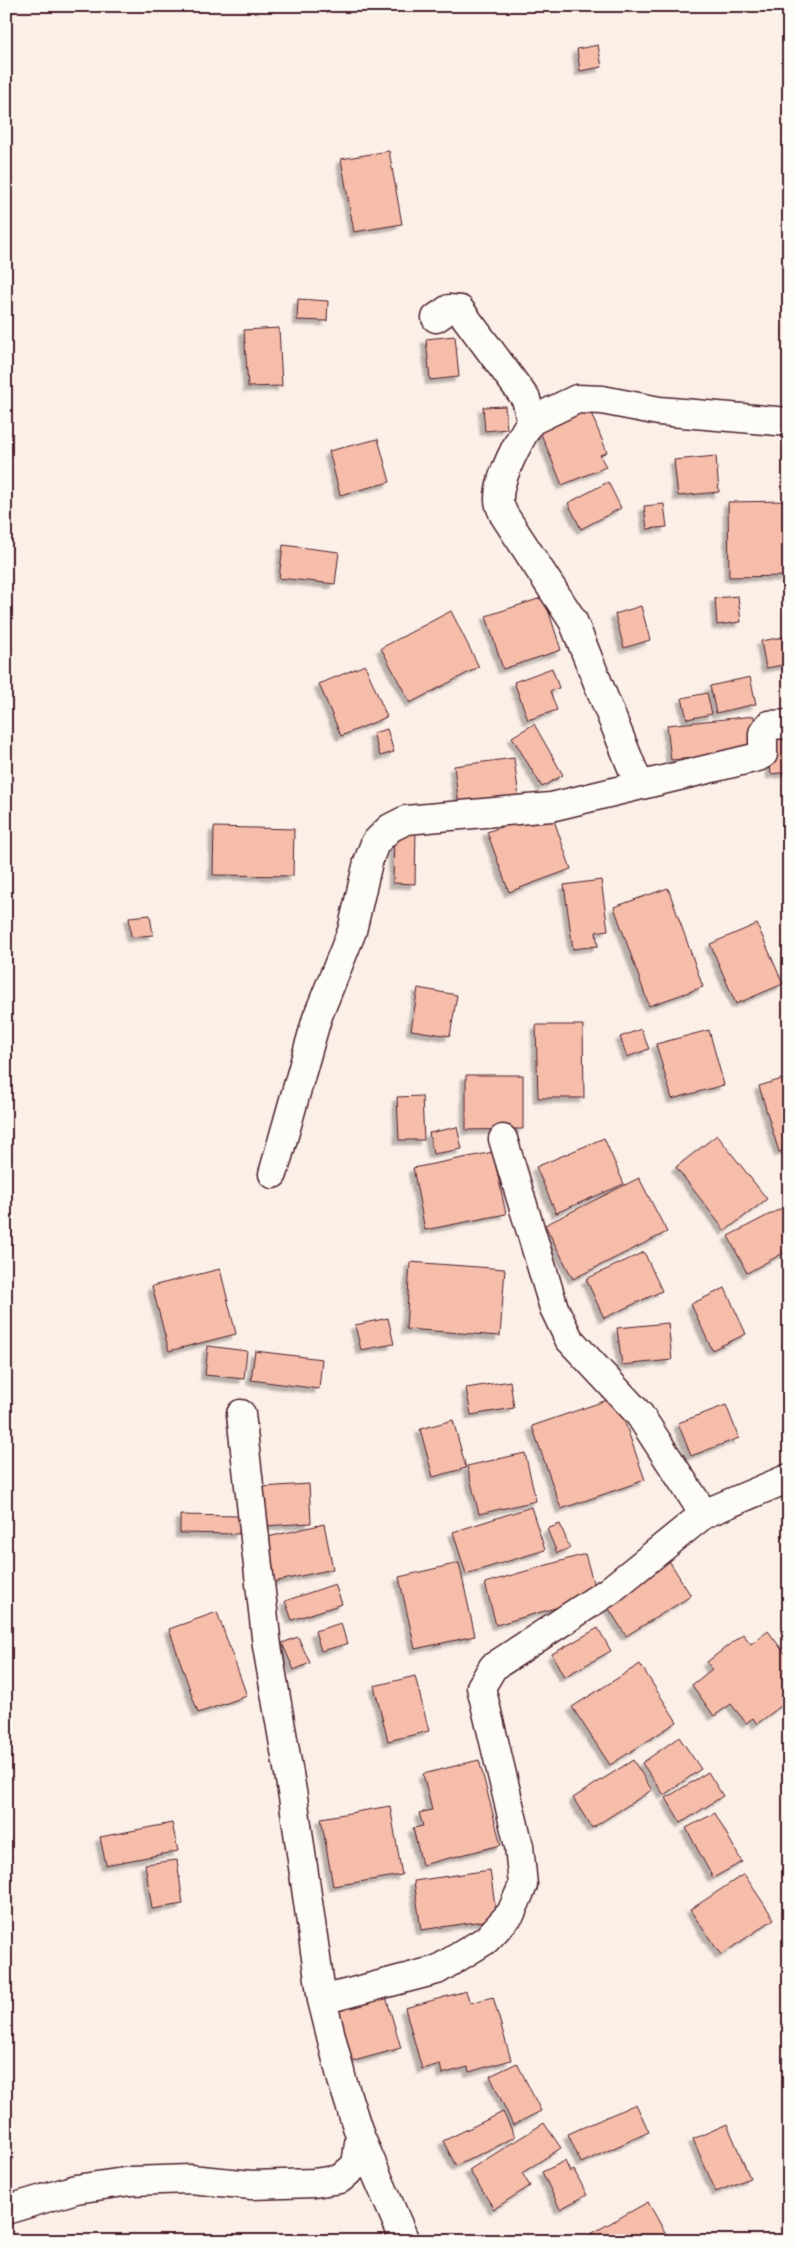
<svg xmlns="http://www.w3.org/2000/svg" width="795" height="2247" font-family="'Shantell Sans',sans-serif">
  <defs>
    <filter id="shadow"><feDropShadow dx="-4.5" dy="4.5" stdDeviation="1" flood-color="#0004"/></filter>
  </defs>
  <rect width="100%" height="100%" fill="#fbefe8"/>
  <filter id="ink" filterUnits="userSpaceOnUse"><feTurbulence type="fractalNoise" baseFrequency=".02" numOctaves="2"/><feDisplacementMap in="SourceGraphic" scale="10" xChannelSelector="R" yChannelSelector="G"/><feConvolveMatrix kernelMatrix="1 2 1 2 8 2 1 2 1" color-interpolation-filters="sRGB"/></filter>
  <g filter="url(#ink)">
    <!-- building -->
    <path fill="#f5bdaa" stroke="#4a1f2b" filter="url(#shadow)" d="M598 45 602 67 580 71 577 49Z
      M389 151 402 224 354 232 341 159Z
      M298 299 328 301 327 321 297 320Z
      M279 328 282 386 248 387 244 330Z
      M455 336 459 377 430 380 426 339Z
      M505 406 507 429 485 431 483 407Z
      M589 408 607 452 600 455 606 467 562 485 539 429Z
      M378 439 390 482 340 495 329 451Z
      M716 456 719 492 678 496 674 460Z
      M608 482 621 508 581 529 568 503Z
      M789 501V576L729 577 728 502Z
      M664 504 667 527 647 529 644 506Z
      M283 545 339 552 335 584 279 578Z
      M738 596 741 622 717 625 715 598Z
      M544 597 561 650 503 669 486 616Z
      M641 606 650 640 624 648 615 614Z
      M451 611 479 667 410 703 381 648Z
      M789 636V664L766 668 761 641Z
      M365 665 387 717 341 736 319 684Z
      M552 668 559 688 550 691 557 710 528 720 514 682Z
      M750 677 756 704 716 713 710 686Z
      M707 693 712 714 687 719 682 698Z
      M754 716 757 753 671 760 667 725Z
      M534 724 563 775 542 787 512 737Z
      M387 729 394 752 380 756 373 733Z
      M789 733V772L771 774 767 736Z
      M514 758 519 798 459 806 454 766Z
      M550 809 571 869 509 892 487 832Z
      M214 827 294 829 293 876 213 875Z
      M394 830H416L415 884 393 883Z
      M601 880 608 930 596 932 598 946 573 949 564 885Z
      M668 888 703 987 649 1006 614 907Z
      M150 915 153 935 131 937 129 917Z
      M757 924 783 984 736 1004 710 944Z
      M418 988 457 995 450 1036 411 1030Z
      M536 1025H583L584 1098H538Z
      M641 1029 649 1049 627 1057 620 1037Z
      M709 1030 724 1085 672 1099 656 1044Z
      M466 1075H523V1129L466 1130Z
      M789 1077V1149L779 1152 759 1086Z
      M422 1096 424 1140H399L397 1097Z
      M457 1127 462 1149 433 1154 429 1133Z
      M717 1135 767 1199 725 1231 676 1167Z
      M604 1138 624 1184 556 1213 536 1167Z
      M493 1152 506 1214 425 1230 413 1168Z
      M639 1178 667 1232 573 1279 545 1225Z
      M784 1207 789 1216V1250L747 1273 728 1236Z
      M644 1252 662 1291 604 1318 586 1279Z
      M410 1262 505 1269 500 1336 406 1329Z
      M220 1269 236 1334 169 1351 152 1286Z
      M725 1288 746 1334 712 1350 691 1304Z
      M388 1318 394 1344 361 1350 355 1325Z
      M668 1323 672 1360 622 1365 617 1328Z
      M208 1346 247 1351 244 1379 205 1375Z
      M255 1351 322 1359 319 1389 251 1380Z
      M510 1381 514 1408 471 1415 466 1388Z
      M616 1397 645 1480 561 1509 532 1426Z
      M726 1405 739 1438 691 1456 678 1423Z
      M453 1420 466 1468 433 1477 420 1429Z
      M525 1453 536 1501 479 1514 467 1466Z
      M309 1484 311 1523 264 1526 261 1487Z
      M531 1507 545 1550 466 1574 453 1532Z
      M180 1515 240 1516 239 1534 180 1533Z
      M324 1524 333 1569 269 1583 259 1539Z
      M560 1524 570 1548 557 1553 547 1529Z
      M585 1554 597 1596 496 1625 485 1583Z
      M668 1559 691 1596 626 1636 603 1599Z
      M459 1563 475 1636 415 1649 399 1577Z
      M335 1584 342 1604 292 1620 285 1601Z
      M217 1612 247 1696 198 1713 169 1629Z
      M341 1623 347 1644 321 1651 315 1631Z
      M598 1628 611 1651 564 1677 552 1654Z
      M768 1631 789 1659V1682L786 1684 789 1687V1700L757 1724 753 1718 746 1723 731 1704 714 1716 692 1685 712 1669 707 1662 743 1634 751 1644Z
      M298 1637 310 1663 294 1670 282 1643Z
      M640 1664 677 1722 610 1765 572 1707Z
      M415 1676 429 1731 388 1741 374 1686Z
      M679 1737 701 1769 664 1795 642 1763Z
      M479 1760 501 1845 422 1865 413 1828 423 1826 419 1813 432 1810 423 1774Z
      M633 1760 652 1790 592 1828 573 1798Z
      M708 1772 723 1796 681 1823 666 1798Z
      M390 1806 402 1875 333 1886 321 1818Z
      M715 1813 742 1862 713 1878 686 1828Z
      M172 1823 178 1851 106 1865 100 1837Z
      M177 1860 183 1904 152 1909 145 1864Z
      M490 1870 497 1919 421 1930 414 1881Z
      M744 1874 774 1919 721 1955 690 1910Z
      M384 1990 401 2048 347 2063 330 2006Z
      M466 1991 470 2003 493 1997 511 2060 469 2072 468 2067 442 2074 440 2064 422 2069 405 2008Z
      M517 2063 541 2111 513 2125 490 2076Z
      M636 2104 649 2132 581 2163 568 2134Z
      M503 2112 515 2137 456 2166 443 2141Z
      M544 2123 561 2148 522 2173 530 2186 494 2209 469 2170Z
      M727 2124 750 2178 716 2192 693 2139Z
      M565 2161 570 2172 574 2170 587 2195 560 2209 542 2172Z
      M648 2202 670 2241H592L589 2235Z"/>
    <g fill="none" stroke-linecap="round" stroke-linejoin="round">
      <!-- street casing -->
      <g stroke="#4a1f2b" stroke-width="31">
        <path id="street" d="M436 318 449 309 460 310 526 399 531 421C520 439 498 478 499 500 499 505 502 510 504 515L573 621 639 785
          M531 421 577 399 602 400 659 411 789 422
          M503 1139 554 1308 569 1339 639 1414 704 1514
          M273 1174 317 1018 352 931 368 862 375 843 390 828 406 820 551 807 758 757 763 754V733L769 725 789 724
          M322 2000 437 1970 486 1940 511 1913 523 1885 519 1846 481 1687 493 1667 609 1591 704 1514 789 1478
          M360 2136 405 2241
          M6 2210 76 2189 131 2181 190 2179 252 2185 314 2183 340 2179 356 2165 360 2136 342 2080 322 2000 293 1797 267 1646 241 1414"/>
      </g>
      <!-- street -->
      <use href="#street" stroke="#fdfcf7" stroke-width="28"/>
    </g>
  </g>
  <!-- margin -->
  <rect width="795" height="2247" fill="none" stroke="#fdfcf7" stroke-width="25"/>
  <rect x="12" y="12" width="770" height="2222" fill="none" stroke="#4a1f2b" stroke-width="2" filter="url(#ink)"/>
</svg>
